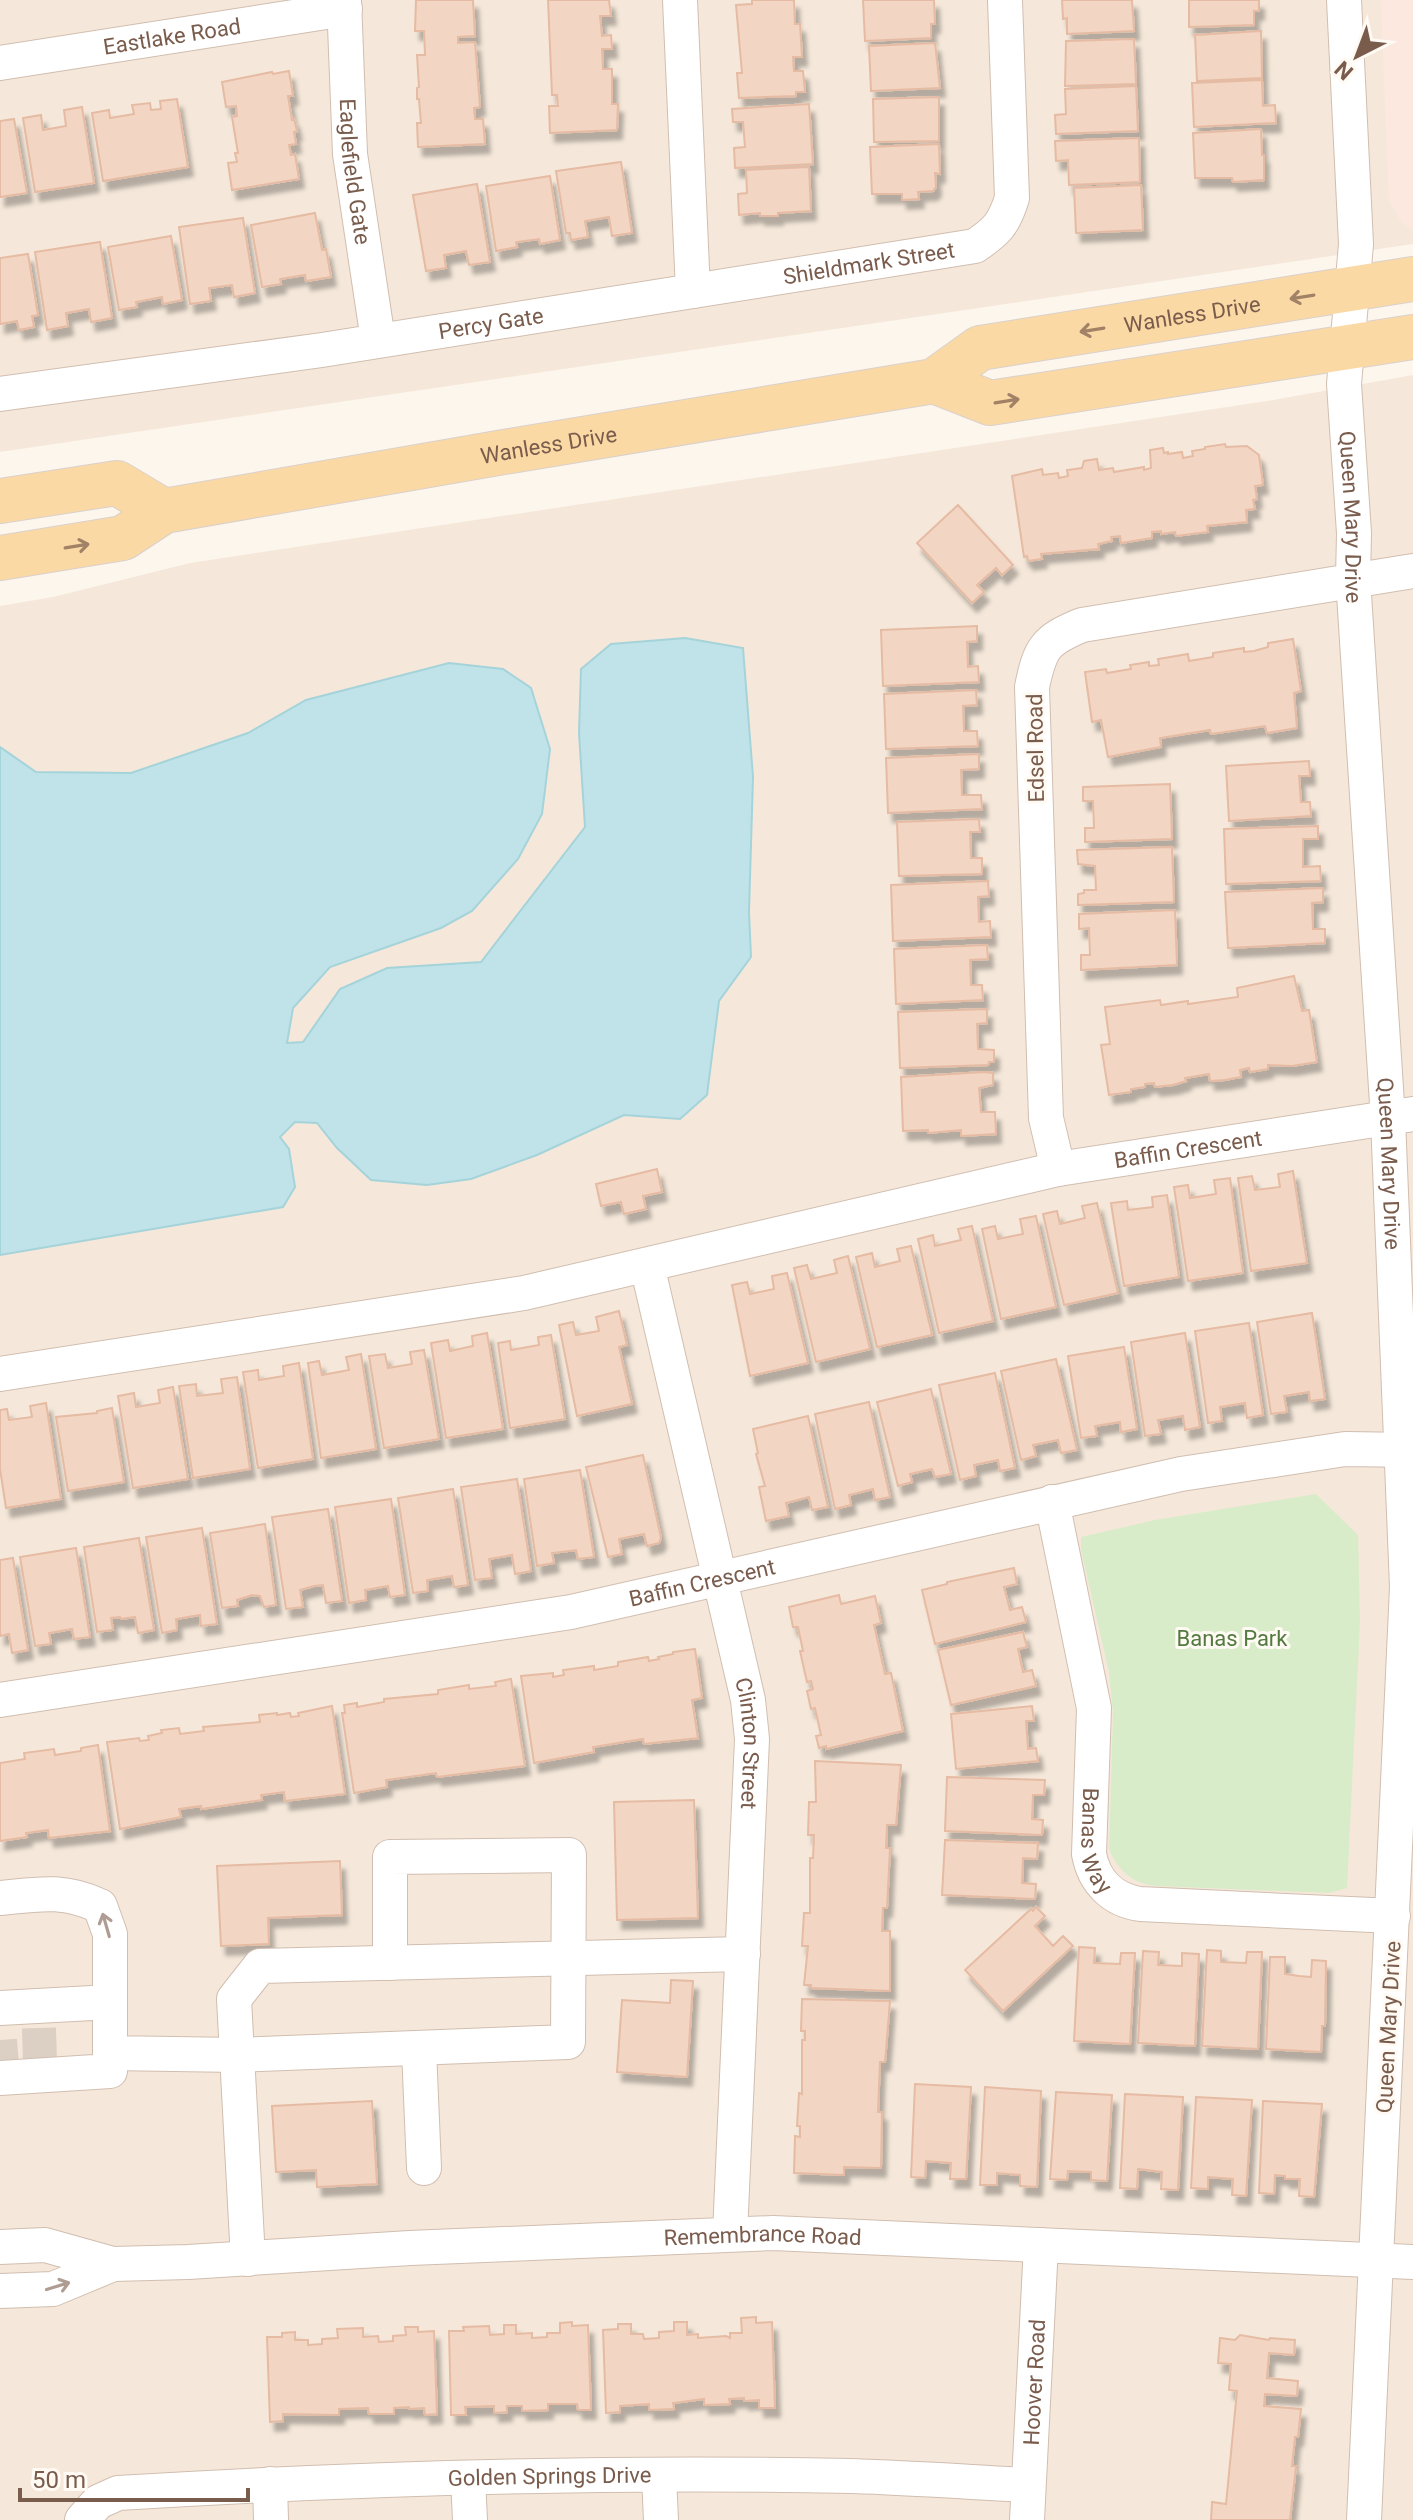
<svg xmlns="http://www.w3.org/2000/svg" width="1413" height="2520" font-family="Roboto,sans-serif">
  <defs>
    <filter id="shadow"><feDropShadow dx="5" dy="9" stdDeviation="2" flood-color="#0004"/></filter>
  </defs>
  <rect width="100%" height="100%" fill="#fdf6ec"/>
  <!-- residential -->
  <path fill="#f5e8da" d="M0 0H1413V244L0 452Z
    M1413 375V2520H0V606L53 597 190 563 1273 400Z"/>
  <!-- commercial -->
  <path fill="#fde8e0" d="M1381 0H1413V231L1401 221 1389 201Z"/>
  <!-- green -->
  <path fill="#d8ecc9" d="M1316 1494 1358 1535 1360 1622 1347 1888 1329 1893 1157 1886C1133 1884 1119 1872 1109 1849L1113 1713 1109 1672 1081 1550V1537L1155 1520Z"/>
  <!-- water -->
  <path fill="#bfe3e8" stroke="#a5d3da" stroke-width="2" d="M685 638 743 648 753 777 749 912 751 957 719 1001 707 1095 680 1119 624 1115 537 1155 471 1179 427 1185 371 1180 337 1148 317 1123 295 1122 280 1137 289 1149 295 1187 283 1207 0 1255V747L36 772 131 773 248 733 306 700 449 663 503 669 531 688 550 749 542 814 518 859 472 911 441 928 330 967 293 1008 287 1043 303 1042 340 989 387 968 481 962 585 827 579 733 581 669 611 644Z"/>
  <!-- building -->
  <path fill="#f3d5c3" stroke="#e6bba3" stroke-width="2" filter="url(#shadow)" d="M416 0H473L475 36 458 37V43L475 42 480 107 474 108 475 119H483L485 144 418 147 417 123H421L419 99H417V88L419 87 417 55H425L424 31H415Z
    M548 0H609L611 16H600L602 36 611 35 612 49H602L603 69H612V104H618L617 130 550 133 549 106H558L557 95H552Z
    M752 0H794L795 24H800L802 57H793L794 71H803L805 92H796V96L739 98 737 73H742L736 5 752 4Z
    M863 0H934L935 24H931V38L865 41Z
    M1062 0H1132L1134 31 1067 34V18L1063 19Z
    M1189 0H1259V11H1254V25L1189 27Z
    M1261 31 1262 78 1197 81 1195 35Z
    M1134 39 1136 84 1065 86 1066 41Z
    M935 43 940 88 871 91 869 46Z
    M289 71 293 96H288L292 120 294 119 297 131 294 132 296 144 289 145 291 155 295 154 299 179 232 190 228 163 237 162 235 153H238L232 117 237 116 236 106 226 107 222 82 272 72 273 74Z
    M1262 80 1263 106 1275 105 1276 123 1194 127 1192 83Z
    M1136 86 1138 131 1056 134 1055 115 1066 114 1065 89Z
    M939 97V141L874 142 873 99Z
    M177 99 188 167 103 181 92 113 109 110 110 118 134 114 132 105 150 103 151 110 161 109 160 101Z
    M809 104 813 164 735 168 734 148 745 147 743 122H733L732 109Z
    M82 107 94 183 35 192 23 118 41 115 43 130 66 126 64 110Z
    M14 119 27 193 0 197V121Z
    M1261 129 1262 155H1264V180L1233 182 1232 178H1195L1193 133Z
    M1139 138 1140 182 1069 185 1068 160 1056 161 1055 141Z
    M939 144 940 174 935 173 936 187 933 191 918 192 919 199 902 200V194H872L870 147Z
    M621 162 632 233 612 236 609 217 585 221 588 237 571 240 570 233H566L556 171Z
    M809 167 811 211 778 213V216H760V213L739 215 738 194 747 193 746 170Z
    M550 176 560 240 540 244 539 239 516 242 517 247 496 251 486 186Z
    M477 184 490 262 469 265 466 251 444 255 446 268 426 271 413 195Z
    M1141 185 1143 230 1076 233 1074 188Z
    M315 213 322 250 326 249 331 277 306 281 305 275 280 279 281 284 262 287 251 225Z
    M243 218 255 293 234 297 232 285 209 288 211 301 190 304 179 227Z
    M171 236 182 300 163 304 162 297 136 302 137 307 119 310 108 247Z
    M100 242 112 318 91 322 89 309 66 313 68 326 47 330 35 252Z
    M28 254 38 315 32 316 34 327 19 330 17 321 0 324V258Z
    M1225 444 1226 447 1247 446 1259 455 1263 485 1255 486 1257 499 1253 500 1255 509 1246 510 1247 522 1207 526 1208 532 1176 536 1175 532 1161 534V531L1152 532V538L1121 543 1120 536 1111 537 1112 541 1098 544 1099 549 1041 554 1042 559 1028 561 1027 556 1024 557 1012 476 1042 469 1043 475 1058 473 1059 478 1068 476 1067 470 1082 468 1084 461 1097 459 1099 470 1113 468 1114 472 1144 467V470L1151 468 1150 450 1163 448 1164 453 1168 452V454L1182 452 1183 458 1193 456 1192 451 1205 449V447Z
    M958 505 1013 565 1002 575 996 568 977 585 984 592 972 603 917 543Z
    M977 626V641L967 642 968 667 978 666 979 682 883 686 881 630Z
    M1293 639 1301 691 1294 693 1297 728 1267 733 1265 726 1211 734 1210 730 1160 738 1161 747 1108 757 1101 720 1092 722 1085 672 1106 669 1107 673 1131 669 1130 665 1149 662V666L1159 665 1158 659 1188 654 1189 661 1213 657V653L1244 648V652L1254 651 1268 647V643Z
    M976 690 977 705 963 706 964 731H977L978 746 886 749 884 694Z
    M979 754V769L961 770 962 795H981L982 809 888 813 886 758Z
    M1309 761 1310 776H1299L1301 802H1310L1311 816 1229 821 1226 766Z
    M1170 784 1172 839 1085 842V828H1094L1093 801H1083V787Z
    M979 819 980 832H970L971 858H982V874L899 876 897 822Z
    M1318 826V839H1303V867L1320 866 1321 881 1226 884 1224 829Z
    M1172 847 1174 902 1078 905V894L1084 893V890H1096L1095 866 1078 864 1077 850Z
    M988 881 989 896 978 897 979 922 990 921 991 937 893 941 891 885Z
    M1323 888V902L1312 903 1313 929H1325V943L1228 948 1225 892Z
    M1175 910 1177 965 1081 970V955H1090L1089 928 1079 929V914Z
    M987 945 988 959 970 960 971 985H982L983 1000 896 1004 894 949Z
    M1294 976 1302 1011 1309 1010 1317 1062 1292 1066 1268 1065V1069L1250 1072 1249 1068 1240 1070 1241 1077 1225 1080 1210 1081 1209 1074 1185 1078 1186 1081 1173 1085 1155 1087 1154 1083 1145 1084V1087L1131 1089V1092L1109 1095 1101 1045 1110 1044 1105 1007 1160 1000 1161 1005 1188 1001V1004L1238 997 1237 988Z
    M987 1009V1023L977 1024 978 1049 994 1050V1062H989L988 1065 900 1068 898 1012Z
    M985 1072 993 1073V1085L979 1088 981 1112H995L996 1134 961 1136V1130L928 1133V1130L903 1131 901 1077Z
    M657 1169 662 1192 643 1196 646 1209 624 1214 621 1202 601 1206 596 1184Z
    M1293 1171 1307 1263 1251 1271 1238 1178 1252 1176 1255 1190 1280 1187 1278 1174Z
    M1230 1178 1243 1273 1188 1281 1174 1187 1188 1185 1190 1198 1216 1194 1214 1180Z
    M1167 1195 1179 1277 1124 1286 1111 1203 1127 1201 1128 1210 1153 1207 1152 1197Z
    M1097 1203 1118 1293 1064 1305 1043 1214 1057 1211 1060 1224 1085 1218 1082 1206Z
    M1036 1216 1056 1307 1001 1319 982 1229 995 1226 998 1239 1023 1234 1020 1219Z
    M972 1226 993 1321 939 1333 918 1239 933 1235 935 1246 961 1240 958 1229Z
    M911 1246 932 1335 877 1347 856 1257 872 1253 875 1267 900 1261 897 1249Z
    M848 1256 870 1349 816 1362 794 1268 807 1265 811 1279 837 1273 834 1260Z
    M787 1273 808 1363 750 1376 732 1285 747 1282 750 1294 774 1289 772 1276Z
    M619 1311 627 1345 619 1347 632 1404 577 1416 559 1325 573 1322 576 1335 599 1331 596 1317Z
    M1312 1313 1325 1399 1310 1401 1309 1392 1284 1396 1287 1412 1271 1414 1257 1322Z
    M1249 1323 1263 1415 1247 1418 1245 1403 1220 1407 1222 1421 1208 1423 1195 1331Z
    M487 1333 503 1429 446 1438 431 1343 448 1340 450 1351 473 1346 472 1336Z
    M1185 1333 1200 1427 1185 1430 1183 1416 1158 1420 1161 1434 1145 1436 1131 1342Z
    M551 1335 565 1419 510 1428 498 1343 510 1341 511 1350 539 1345 538 1337Z
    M1124 1347 1137 1429 1121 1432 1120 1422 1095 1426 1097 1436 1081 1438 1068 1356Z
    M424 1350 439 1439 384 1448 369 1356 385 1354 388 1368 412 1364 410 1352Z
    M361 1354 376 1449 321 1458 308 1363 319 1361 322 1375 349 1370 346 1357Z
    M1056 1359 1077 1450 1061 1453 1058 1440 1033 1445 1036 1456 1021 1460 1001 1371Z
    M299 1363 313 1459 258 1468 243 1372 258 1370 259 1380 284 1376 283 1366Z
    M995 1373 1015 1468 1000 1471 998 1460 974 1465 976 1476 960 1480 939 1385Z
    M237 1377 250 1469 193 1478 179 1386 196 1384 197 1396 223 1393 221 1379Z
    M173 1387 188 1479 133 1488 118 1396 134 1393 136 1407 160 1403 158 1390Z
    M931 1389 951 1474 935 1477 932 1469 910 1474 912 1482 898 1486 877 1402Z
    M869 1402 890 1497 875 1500 873 1489 849 1495 851 1505 835 1509 815 1414Z
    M46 1403 61 1499 6 1508 0 1469V1410L7 1409 9 1420 32 1417 30 1406Z
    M112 1408 124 1482 68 1491 56 1417 97 1413V1411Z
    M808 1416 828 1507 812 1510 809 1497 786 1503 789 1516 766 1521 759 1487 765 1486 756 1454 758 1453 753 1429Z
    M643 1455 661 1538 659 1543 647 1546 644 1534 619 1539 622 1554 608 1557 586 1467Z
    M580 1470 594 1557 578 1559 576 1550 552 1553 554 1563 537 1566 524 1479Z
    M517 1479 531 1571 515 1574 512 1555 489 1559 492 1578 475 1580 461 1487Z
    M453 1489 468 1585 454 1587 452 1576 427 1580 428 1591 413 1593 398 1498Z
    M391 1499 405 1595 390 1597 388 1586 365 1590 366 1600 349 1603 335 1507Z
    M328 1509 342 1601 326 1603 323 1585 314 1586 300 1590 303 1607 286 1609 272 1517Z
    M265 1524 276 1605 264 1607 260 1596 252 1595 237 1600 238 1606 222 1608 210 1533Z
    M202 1528 217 1624 201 1626 200 1615 176 1619 177 1630 162 1633 146 1537Z
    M139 1538 154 1630 138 1633 135 1617 121 1619 120 1617 111 1618 113 1630 97 1632 84 1547Z
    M76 1548 90 1637 74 1639 72 1629 49 1633 51 1644 35 1646 20 1557Z
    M13 1558 28 1650 12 1653 9 1634 0 1636V1560Z
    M1014 1568 1017 1584 1004 1587 1010 1610 1022 1607 1026 1622 935 1644 922 1590 947 1584V1582Z
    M839 1595 841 1604 875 1596 881 1623 874 1625 885 1674 891 1673 903 1731 826 1749V1746L819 1748 816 1736 821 1735 815 1708 811 1709 807 1691 813 1689 811 1681 807 1682 800 1651H803L798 1627H793L789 1607Z
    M1023 1632 1027 1647 1018 1649 1023 1672 1032 1670 1036 1686 951 1705 938 1650Z
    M695 1649 702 1698 692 1700 698 1738 644 1744 643 1739 593 1747 594 1752 534 1763 521 1676 553 1673V1677L564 1675 563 1670 594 1666V1670L618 1666V1662L648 1657 649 1661 659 1659 658 1657 673 1654V1652Z
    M511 1679 525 1766 437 1777 436 1773 386 1780 387 1787 354 1793 342 1713H345L344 1705 357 1703V1707L384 1702V1699L438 1694V1690L469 1685V1689L496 1686 495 1682Z
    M332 1706 345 1794 285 1801 284 1792 261 1795 262 1800 201 1809V1806L179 1809 181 1817 120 1829 107 1742 139 1738 140 1741 149 1740 148 1736 162 1733 161 1730 179 1728 180 1734 204 1731 203 1727 260 1722 259 1715 277 1713V1715L290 1713 291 1717 299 1716 298 1713Z
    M1032 1706 1034 1721H1026L1028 1749 1036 1748 1038 1761 956 1769 951 1714Z
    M98 1745 110 1831 49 1838 48 1830 26 1833 27 1837 0 1841V1763L25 1759 24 1753 54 1749 55 1755 81 1751V1748Z
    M815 1761 901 1765 896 1825H887L886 1848H890L887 1908H883L882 1931H890V1991L811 1988V1985H804L808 1946H802L804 1913H810V1858H813L814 1835H808L809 1802H816Z
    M947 1777 1045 1780 1044 1795H1033L1032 1819 1043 1820 1042 1835 945 1831Z
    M694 1800 698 1918 617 1920 614 1802Z
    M945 1840 1038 1843 1037 1859 1023 1858 1022 1883 1036 1884 1035 1899 942 1895Z
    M340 1861 342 1915 268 1918 269 1944 221 1946 217 1866Z
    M1036 1907 1045 1916 1035 1926 1053 1946 1063 1936 1073 1946 1003 2011 965 1970 1031 1909 1033 1911Z
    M1079 1947 1095 1948 1094 1963 1120 1964 1121 1953H1135L1130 2044 1074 2041Z
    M1207 1950 1221 1951V1962L1246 1963 1247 1952H1262L1258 2049 1202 2046Z
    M1143 1951 1159 1952 1158 1965 1182 1966V1953L1199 1954 1195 2046 1138 2043Z
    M1270 1957H1285V1974L1299 1976 1311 1977 1312 1960 1326 1961 1325 2026H1322L1321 2052 1266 2049Z
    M671 1980 693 1981 687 2077 617 2072 622 2000 670 2003Z
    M802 1999 890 2001 885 2062H880L878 2112H882L881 2168 844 2167V2175L794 2173 795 2136 800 2137V2126H797L799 2093 802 2094V2040H805V2031H801Z
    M915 2084 971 2087 966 2179H950L951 2163 926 2161 925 2178 911 2177Z
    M985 2087 1041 2091 1037 2187 1020 2186V2175L997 2173V2185H980Z
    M1056 2092 1112 2095 1107 2181 1091 2180V2172L1068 2171 1067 2180 1050 2179Z
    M1125 2094 1183 2097 1178 2190 1161 2189 1162 2172 1138 2169 1137 2189 1120 2188Z
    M1196 2097 1252 2100 1246 2196 1232 2195 1233 2179 1208 2177V2189L1191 2188Z
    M372 2101 377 2184 317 2187 316 2170 276 2172 272 2106Z
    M1263 2101 1322 2104 1314 2197 1299 2196 1300 2179H1285V2176L1275 2175 1274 2194 1259 2193Z
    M756 2317V2323L772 2322 775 2408H759V2400L744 2401V2398L729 2399 730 2404 704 2405V2399L673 2403 674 2409 649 2410V2404L620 2406V2412L606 2413 603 2330 618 2329V2324H631V2334H643L644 2339 659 2338V2332L674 2331V2322H687V2335L698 2334V2338L726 2336 730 2338V2333H742L741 2318Z
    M572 2322V2326L588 2325 591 2410H578L577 2404H548V2410L522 2411V2406H507V2412L494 2413V2406L465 2407 466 2415H451L449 2331H464L463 2327 489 2326 490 2335 504 2334V2325H516V2334L532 2333V2338L547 2337V2333H560V2323Z
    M405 2327H418V2332L434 2331 437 2414 425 2415 424 2408 409 2409V2407L394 2408V2414H369L368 2408 339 2409V2415L283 2414V2421L270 2422 267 2337H282V2333L295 2332V2340H308V2345L322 2344V2339L338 2338 337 2329 363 2328V2337L378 2336 379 2342 393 2341V2336L406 2335Z
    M1240 2335 1269 2340 1270 2338 1295 2340 1294 2355 1269 2353 1267 2378 1298 2381 1297 2396 1265 2394 1264 2406 1301 2409 1298 2437H1295L1292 2466H1296L1290 2520H1211L1212 2502 1226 2504 1237 2391 1229 2390 1231 2364 1218 2363 1220 2338 1235 2340Z"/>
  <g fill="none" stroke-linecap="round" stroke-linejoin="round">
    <!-- minor-tunnel -->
    <path stroke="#dcd0c4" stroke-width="34" stroke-dasharray="34 17" stroke-linecap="butt" d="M39 2028 40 2064
      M0 2040 2 2065"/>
    <!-- minor casing -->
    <g stroke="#d1beb0" stroke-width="36">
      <g id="minor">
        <path id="s1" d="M344 0 350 154 378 340"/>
        <path id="s2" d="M1344 0 1356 244 1344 384 1354 533 1353 579 1388 1119 1407 1587 1364 2520"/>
        <path id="s3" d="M0 63 345 9"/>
        <path id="s4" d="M693 291 975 246C997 231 1004 224 1012 198L1005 0"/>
        <path id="s5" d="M0 394 322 350 693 291 680 0"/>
        <path d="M1058 1169 1046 1118 1032 687C1040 648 1045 640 1082 625L1413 571"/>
        <path id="s6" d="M647 1265 748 1700 752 1739 730 2234"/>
        <path id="s7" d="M0 1374 524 1293 1058 1169 1413 1114"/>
        <path id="s8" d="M1052 1502 1094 1708 1089 1854C1094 1881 1112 1900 1140 1904L1393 1916"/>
        <path id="s9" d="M0 1700 571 1612 1181 1474 1345 1449 1413 1450"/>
        <path d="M0 1898C39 1894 63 1889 100 1906L110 1934V2002"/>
        <path d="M0 2008 110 2002V2053L237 2055 568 2042 569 1855 390 1857V1963"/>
        <path d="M419 2050 424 2168"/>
        <path d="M0 2078 110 2071V2053"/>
        <path id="s10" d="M0 2247 45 2245 113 2264 188 2262 410 2248 773 2233 1413 2262"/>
        <path d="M248 2259 234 1999 260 1966 743 1954"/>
        <path d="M0 2291 53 2289 113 2264"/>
        <path d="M659 2477 661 2520"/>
        <path d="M468 2478 470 2520"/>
        <path d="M270 2484 271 2520"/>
        <path id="s11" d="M82 2520 98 2502 118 2493C362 2478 608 2471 852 2476 911 2478 970 2482 1028 2485"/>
        <path id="s12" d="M1027 2520 1041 2245"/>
      </g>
    </g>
    <!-- major casing -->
    <g stroke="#dad1cd" stroke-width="46">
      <g id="major">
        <path d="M934 381 990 403 1413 337"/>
        <path d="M0 501 117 483 164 511"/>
        <path id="s13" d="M0 558 123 538 164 511 510 451 934 381 980 348 1413 279"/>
      </g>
    </g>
    <!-- minor -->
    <use href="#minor" stroke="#fff" stroke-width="34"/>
    <!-- major -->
    <use href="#major" stroke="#fbd9a5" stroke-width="44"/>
  </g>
  <!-- one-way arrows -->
  <defs><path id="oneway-shaft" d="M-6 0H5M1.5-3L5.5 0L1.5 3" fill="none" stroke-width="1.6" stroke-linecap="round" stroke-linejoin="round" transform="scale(2)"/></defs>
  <g stroke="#a18267">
    <use href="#oneway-shaft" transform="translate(1302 297) rotate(171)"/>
    <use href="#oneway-shaft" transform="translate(1092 330) rotate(171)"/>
    <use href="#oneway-shaft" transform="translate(1007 401) rotate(-9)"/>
    <use href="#oneway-shaft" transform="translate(77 546) rotate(-9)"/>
  </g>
  <g stroke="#af9d94">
    <use href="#oneway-shaft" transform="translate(106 1925) rotate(-106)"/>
    <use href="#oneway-shaft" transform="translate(58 2286) rotate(-17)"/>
  </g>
  <g text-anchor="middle" stroke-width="6" stroke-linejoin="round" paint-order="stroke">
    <!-- street labels -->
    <g font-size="22" fill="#7a5c4d" stroke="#fffaf3">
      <text dy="8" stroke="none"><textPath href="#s3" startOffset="174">Eastlake Road</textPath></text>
      <text dy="8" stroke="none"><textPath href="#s1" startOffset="172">Eaglefield Gate</textPath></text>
      <text dy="8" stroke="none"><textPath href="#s4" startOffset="178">Shieldmark Street</textPath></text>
      <text dy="8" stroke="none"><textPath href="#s13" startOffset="1226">Wanless Drive</textPath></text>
      <text dy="8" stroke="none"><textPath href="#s5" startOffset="496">Percy Gate</textPath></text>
      <text dy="8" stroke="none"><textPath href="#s13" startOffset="564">Wanless Drive</textPath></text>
      <text dy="8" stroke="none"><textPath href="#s2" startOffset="518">Queen Mary Drive</textPath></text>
      <text transform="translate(1035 748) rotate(-91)" y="8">Edsel Road</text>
      <text dy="8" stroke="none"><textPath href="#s7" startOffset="1210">Baffin Crescent</textPath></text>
      <text dy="8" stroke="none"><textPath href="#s2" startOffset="1166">Queen Mary Drive</textPath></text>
      <text dy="8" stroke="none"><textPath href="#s9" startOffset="712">Baffin Crescent</textPath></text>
      <text dy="8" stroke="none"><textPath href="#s6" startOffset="490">Clinton Street</textPath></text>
      <text dy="8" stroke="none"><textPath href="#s8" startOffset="344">Banas Way</textPath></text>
      <text transform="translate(1388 2027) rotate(-87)" y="8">Queen Mary Drive</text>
      <text dy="8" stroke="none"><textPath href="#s10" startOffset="766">Remembrance Road</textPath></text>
      <text dy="8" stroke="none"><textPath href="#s12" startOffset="138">Hoover Road</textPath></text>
      <text dy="8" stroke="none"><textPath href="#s11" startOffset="478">Golden Springs Drive</textPath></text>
    </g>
    <!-- park labels -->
    <g font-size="22" fill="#537a41" stroke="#fffaf3">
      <text x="1232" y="1646">Banas Park</text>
    </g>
  </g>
  <!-- north arrow -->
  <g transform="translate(1357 56) rotate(222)" stroke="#fffaf3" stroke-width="6" paint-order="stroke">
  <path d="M0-6L14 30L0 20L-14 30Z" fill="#7a5c4d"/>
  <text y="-12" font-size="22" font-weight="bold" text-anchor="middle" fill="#7a5c4d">N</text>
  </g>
  <!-- scale -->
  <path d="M20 2488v12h228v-12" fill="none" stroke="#7a5c4d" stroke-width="4"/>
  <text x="32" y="2488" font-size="24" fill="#7a5c4d" stroke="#fffaf3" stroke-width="6" paint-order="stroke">50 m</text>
</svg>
